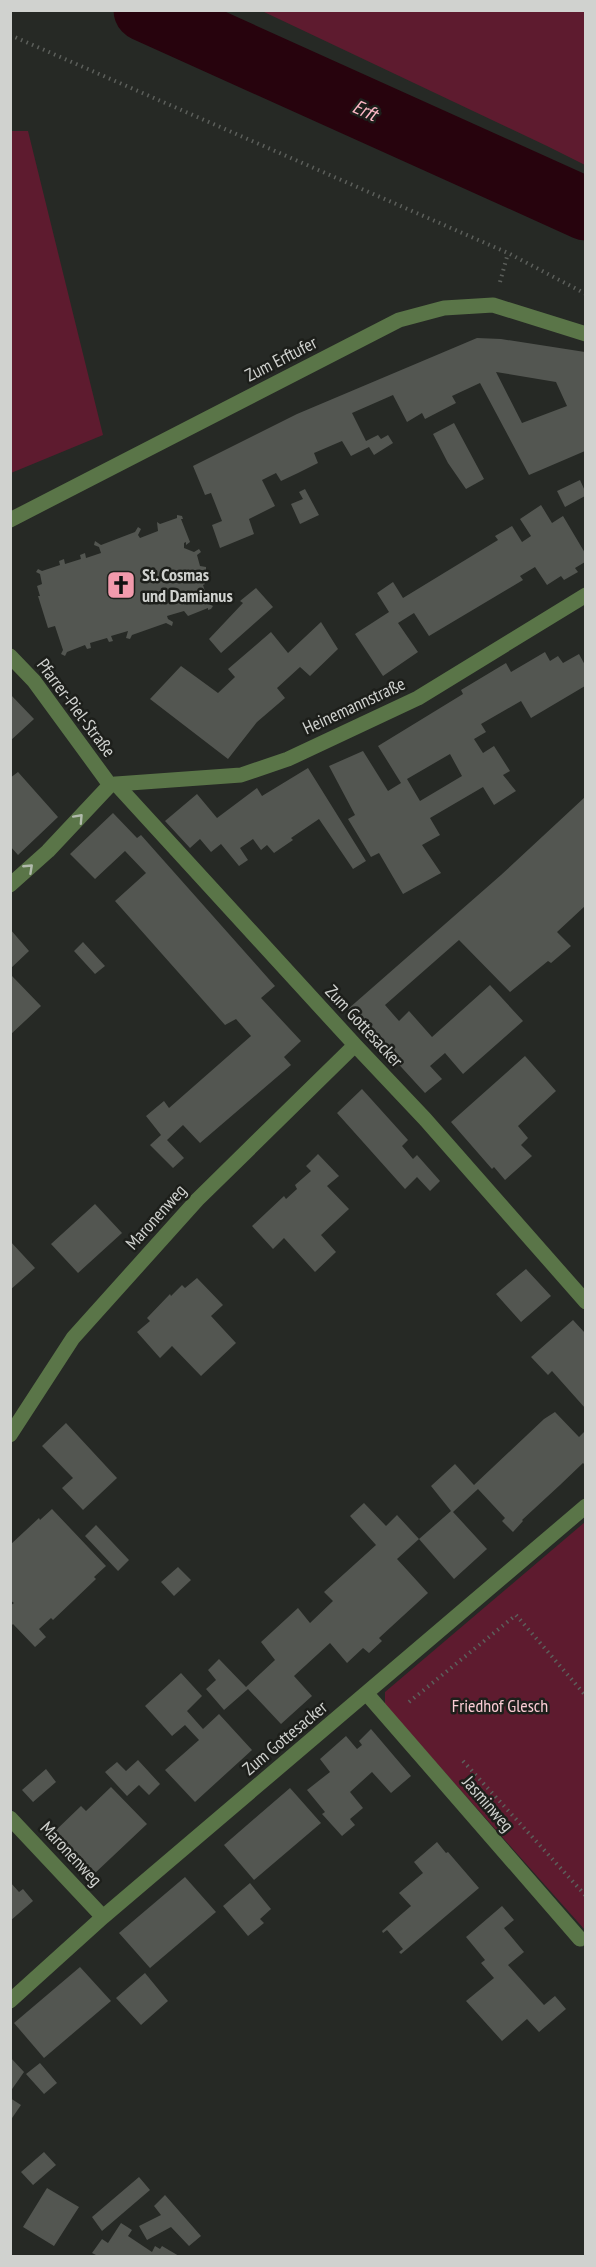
<svg xmlns="http://www.w3.org/2000/svg" width="596" height="2267" font-family="'PT Sans Narrow',sans-serif">
  <rect width="100%" height="100%" fill="#262925"/>
  <!-- green -->
  <path fill="#5e1b2f" d="M262 11H585V165L547 146Z
    M11 131H28L103 435 11 473Z
    M585 1522V1930L385 1705V1692Z"/>
  <g fill="none" stroke-linecap="round" stroke-linejoin="round">
    <!-- river -->
    <path stroke="#27030d" stroke-width="63" d="M145 10 586 209"/>
  </g>
  <!-- building -->
  <path fill="#535651" fill-rule="evenodd" d="M477 338 501 339 585 352V451L529 475 480 383 452 396 456 403 425 419 422 413 407 422 393 395 352 413 366 441 378 435 381 439 388 435 393 443 374 455 369 447 351 456 342 441 314 453 318 463 298 473 281 481 276 473 262 480 275 506 249 519 254 534 220 548 212 525 222 521 211 493 205 495 193 466 297 414ZM496 372 556 382 567 406 522 423Z
    M454 423 484 479 466 489 448 463 433 434Z
    M580 480 585 491V496L565 507 557 491Z
    M305 489 319 515 300 524 291 504 303 499 299 492Z
    M541 505 552 523 563 516 585 553V562L575 568 578 572 564 580 561 576 547 585 535 567 520 576 523 580 429 636 414 613 398 623 418 652 383 676 355 634 389 612 377 593 393 582 403 598 498 540 495 536 512 526 522 542 531 536 520 519Z
    M177 515 182 516 183 519H181L190 542 186 545V542L184 543V548L194 552 199 549 201 552 197 555 200 566 206 567V571L200 570 196 581 198 583 200 580 204 582 205 584 203 585 209 604 213 606 211 609 208 610V608L188 616 184 611 167 616 168 619 173 622 172 626 166 623 132 635 130 639 126 638 128 631 111 636 113 641 109 642 107 638 90 643 91 648 87 649 85 645 67 652 65 656 61 654 63 650 55 626 48 628 38 596H40L37 586 42 584 40 574 36 572 38 569 42 571 60 565 59 561 64 559 65 564 81 559 80 555 85 553 86 558 101 553 99 547 94 545 95 541 101 545 135 532 138 527 141 529 138 535 140 538 158 531 157 522 160 524 177 518Z
    M256 588 273 607 221 653 209 639 243 603 240 601Z
    M321 622 338 649 310 676 300 667 277 688 285 698 257 722 228 759 150 699 181 666 218 693 235 677 228 669 271 632 288 653Z
    M545 652 550 661 558 656 563 663 579 654 585 665V686L531 718 521 701 481 724 486 732 474 739 483 753 494 746 510 771 503 775 516 791 494 805 483 787 430 818 440 835 422 845 441 873 403 894 379 853 371 857 348 819 355 815 329 766 363 751 388 791 401 783 378 746 463 694 461 690 506 663 511 672ZM450 754 462 776 420 801 407 779Z
    M10 694 34 719 10 741Z
    M308 768 366 861 353 869 319 819 291 838 293 840 274 853 267 845 261 850 253 839 240 848 248 860 239 866 221 844 211 852 200 839 190 848 165 821 197 794 217 818 257 788 262 796Z
    M18 772 58 817 18 855 10 846V778Z
    M585 797V906L557 932 571 946 551 963 548 961 510 992 459 940 385 1005 399 1021 409 1011 432 1037 490 985 523 1021 463 1074 445 1053 430 1066 442 1079 425 1093 348 1009 501 875Z
    M113 813 137 838 141 835 275 986 261 998 301 1041 284 1057 291 1065 200 1143 183 1125 167 1140 184 1158 173 1168 150 1145 161 1135 146 1116 164 1101 169 1108 251 1036 236 1019 225 1025 115 901 146 873 125 851 95 879 70 854Z
    M10 929 29 951 10 969Z
    M83 942 105 966 95 974 74 951Z
    M12 976 41 1006 10 1035V978Z
    M525 1056 556 1091 518 1126 528 1138 521 1145 532 1156 505 1180 494 1167 492 1169 451 1122Z
    M362 1089 408 1140 402 1146 413 1159 417 1155 440 1181 430 1191 417 1177 405 1189 337 1113Z
    M318 1154 339 1176 327 1186 349 1209 321 1235 336 1252 315 1272 284 1238 273 1249 252 1226 284 1196 286 1199 297 1189 295 1185 311 1171 306 1166Z
    M95 1204 122 1233 78 1273 51 1244Z
    M10 1241 35 1268 10 1290Z
    M526 1269 551 1296 521 1322 496 1294Z
    M197 1278 223 1305 211 1316 236 1343 201 1376 172 1346 160 1358 137 1332 150 1321 147 1318 170 1294 171 1296 182 1285 185 1288Z
    M573 1320 585 1333V1408L552 1371 548 1375 531 1357Z
    M555 1412 579 1437 585 1431V1465L583 1463 560 1485 522 1520 523 1521 513 1532 502 1521 505 1518 478 1489 453 1512 487 1549 454 1579 419 1539 397 1559 428 1593 379 1638 382 1641 369 1653 363 1648 347 1663 330 1643 294 1676 312 1696 281 1724 248 1689 224 1710 206 1689 216 1680 208 1670 219 1659 246 1687 275 1660 261 1642 298 1608 310 1623 333 1601 324 1592 376 1545 350 1516 364 1503 386 1526 397 1515 419 1539 451 1511 431 1486 455 1464 474 1485 544 1419Z
    M66 1423 117 1478 83 1510 62 1488 73 1478 42 1446Z
    M52 1509 106 1566 94 1577 96 1579 53 1620 51 1618 39 1629 46 1637 35 1647 13 1624 10 1627V1606L14 1603 10 1600V1545L39 1518 40 1520Z
    M96 1525 129 1560 118 1571 85 1536Z
    M178 1567 191 1580 174 1596 161 1582Z
    M181 1673 202 1696 187 1711 203 1729 219 1714 252 1750 195 1802 165 1770 199 1740 185 1725 172 1736 145 1706Z
    M371 1729 411 1776 391 1793 372 1772 350 1792 363 1808 350 1819 355 1825 342 1836 322 1814 325 1812 307 1790 330 1772 320 1759 346 1736 357 1749 362 1745 359 1741Z
    M138 1760 160 1784 149 1795 139 1785 127 1796 105 1772 117 1762 126 1771Z
    M46 1769 56 1782 33 1802 22 1790Z
    M111 1787 147 1824 94 1874 54 1832 81 1806 86 1811Z
    M290 1788 321 1823 254 1880 224 1845Z
    M437 1842 446 1853 448 1852 479 1888 401 1954 399 1952 403 1949 387 1930 383 1933 382 1931 411 1906 399 1893 423 1873 414 1862Z
    M185 1877 216 1912 150 1968 119 1933Z
    M10 1882 19 1892 23 1889 33 1901 10 1921Z
    M250 1883 271 1909 260 1919 264 1923 248 1936 223 1906Z
    M502 1906 514 1920 504 1928 524 1952 508 1965 544 2005 555 1996 566 2009 539 2032 527 2019 502 2041 466 2001 494 1978 481 1963 485 1960 466 1937Z
    M80 1967 111 2001 44 2058 14 2023Z
    M145 1973 168 2001 141 2025 116 1998Z
    M10 2057 24 2072 10 2092Z
    M40 2063 57 2083 44 2094 26 2074Z
    M10 2098 21 2105 10 2121Z
    M44 2152 56 2165 33 2185 21 2172Z
    M139 2177 150 2190 102 2231 92 2217Z
    M47 2188 79 2207 54 2246 23 2227Z
    M165 2195 201 2236 189 2246 171 2227 147 2240 139 2226 161 2215 154 2206Z
    M121 2223 132 2230 128 2236 152 2252 155 2246 160 2249 162 2246 179 2256H98L92 2253 102 2239 108 2243Z"/>
  <g fill="none" stroke-linecap="round" stroke-linejoin="round">
    <!-- path -->
    <path stroke="#5c5f5b" stroke-width="4" stroke-dasharray="1.5 4.5" stroke-linecap="butt" d="M10 35 508 253 586 294
      M500 282 508 253
      M409 1702 516 1615 586 1696
      M463 1761 586 1896"/>
    <!-- minor -->
    <path stroke="#5a7548" stroke-width="15" d="M10 520 399 320 444 308 493 305 586 334
      M10 656 34 681 110 785
      M116 784 241 775 288 759 418 698 586 595
      M110 785 116 784 355 1045 425 1119 586 1302
      M10 885 48 851 110 785
      M10 1435 73 1338 197 1200 355 1045
      M367 1694 580 1939
      M10 1818 103 1917
      M10 2001 103 1917 586 1506"/>
  </g>
  <!-- one-way arrows -->
  <defs><path id="oneway-chevron" d="M-2-3.5L2.5 0L-2 3.5" fill="none" stroke-width="1.6" stroke-linecap="round" stroke-linejoin="round" transform="scale(1.5)"/></defs>
  <g stroke="#b2bbad">
    <use href="#oneway-chevron" transform="translate(79 818) rotate(-47)"/>
    <use href="#oneway-chevron" transform="translate(29 868) rotate(-43)"/>
  </g>
  <!-- icons -->
  <defs>
    <g id="church-square" transform="scale(1.5)"><rect x="-9" y="-9" width="18" height="18" rx="4" fill="#f29aac" stroke="#1d1f1b"/><path d="M-1.2-6h2.4v3.5h3.3v2.4h-3.3V6h-2.4V-.1h-3.3v-2.4h3.3Z" fill="#111"/></g>
  </defs>
  <g fill-rule="evenodd">
    <use href="#church-square" x="121" y="585"/>
  </g>
  <g text-anchor="middle" stroke-width="5" stroke-linejoin="round" paint-order="stroke">
    <!-- street labels -->
    <g font-size="18" fill="#d0d2cf" stroke="#1d1f1b">
      <text transform="translate(281 359) rotate(-27)" y="6">Zum Erftufer</text>
      <text transform="translate(354 706) rotate(-25)" y="6">Heinemannstraße</text>
      <text transform="translate(76 708) rotate(53)" y="6">Pfarrer-Piel-Straße</text>
      <text transform="translate(364 1026) rotate(47)" y="6">Zum Gottesacker</text>
      <text transform="translate(156 1217) rotate(-48)" y="6">Maronenweg</text>
      <text transform="translate(285 1738) rotate(-40)" y="6">Zum Gottesacker</text>
      <text transform="translate(488 1804) rotate(49)" y="6">Jasminweg</text>
      <text transform="translate(71 1854) rotate(47)" y="6">Maronenweg</text>
    </g>
    <!-- poi labels -->
    <g font-size="18" font-weight="bold" fill="#d0d2cf" stroke="#1d1f1b" text-anchor="start">
      <text x="142" y="581">St. Cosmas<tspan x="142" dy="21">und Damianus</tspan></text>
    </g>
    <!-- park labels -->
    <g font-size="18" fill="#fbccd4" stroke="#1d1f1b">
      <text x="500" y="1712">Friedhof Glesch</text>
    </g>
    <!-- water labels -->
    <g font-size="20" font-style="italic" fill="#fdb8c6" stroke="#1d1f1b">
      <text transform="translate(365 110) rotate(24)" y="7">Erft</text>
    </g>
  </g>
  <!-- border -->
  <rect width="596" height="2267" fill="none" stroke="#d0d2cf" stroke-width="24"/>
</svg>
